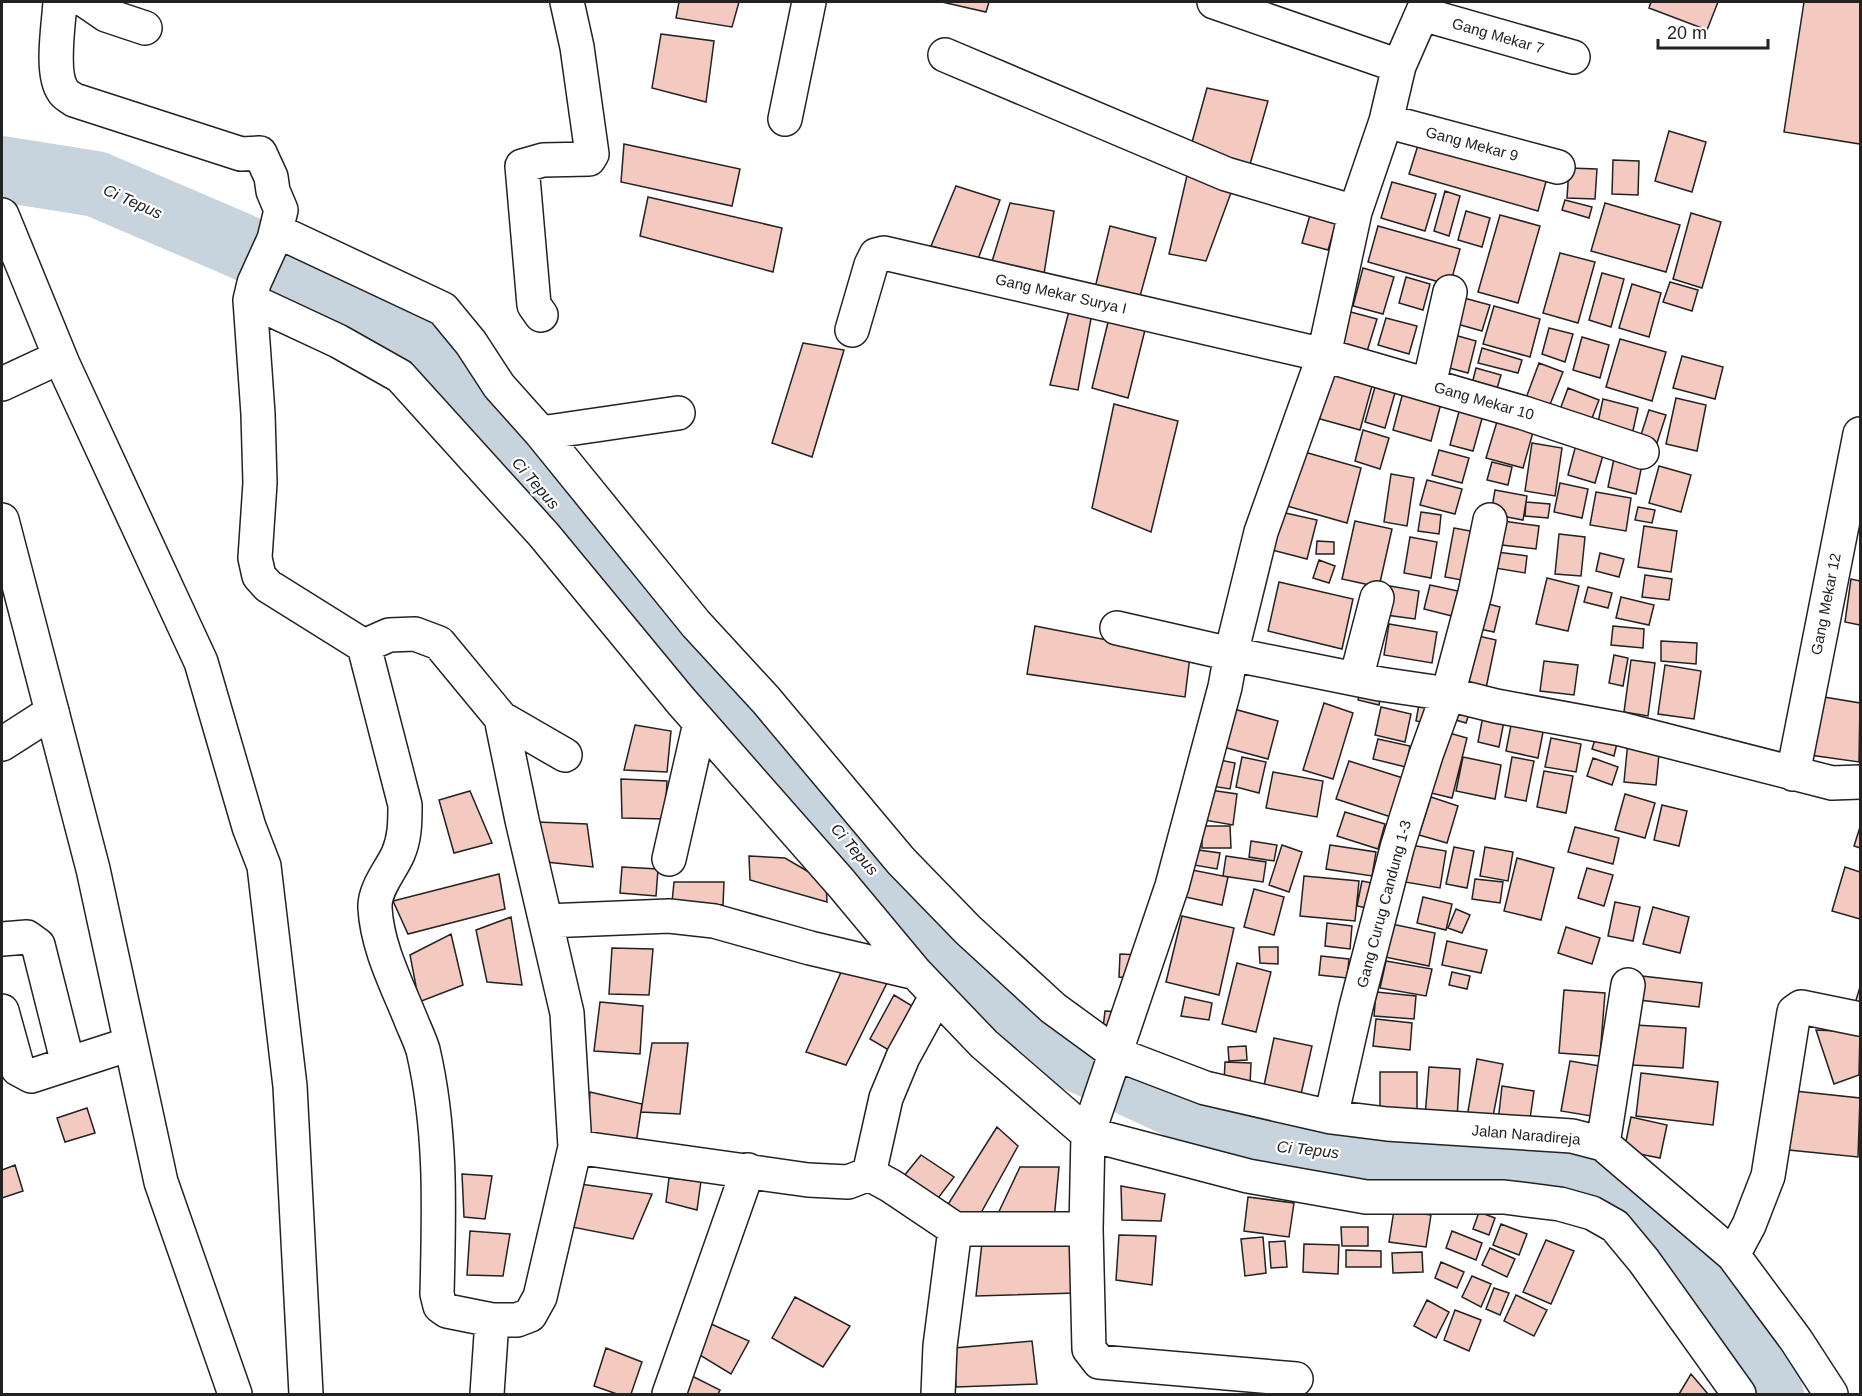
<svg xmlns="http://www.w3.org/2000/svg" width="1862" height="1396" font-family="Arial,sans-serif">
  <rect width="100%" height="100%" fill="#fff"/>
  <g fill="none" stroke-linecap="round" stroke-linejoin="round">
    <!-- river -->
    <path stroke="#c7d3dd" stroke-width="66" d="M2 169 96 184 227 240 387 312 883 881 1041 1042 1264 1145 1595 1179 1605 1183 1709 1303 1771 1394"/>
  </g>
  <!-- building -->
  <path fill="#f3c9c0" stroke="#222" stroke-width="1.5" d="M679 2H739L732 27 676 18Z
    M942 2H989L986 12Z
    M1651 2H1718L1707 30 1649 8Z
    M1804 2H1860V144L1784 132Z
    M661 34 714 41 706 102 652 88Z
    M1207 88 1268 101 1247 175 1189 153Z
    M1669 131 1706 142 1692 192 1655 181Z
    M1419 142 1547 178 1538 211 1409 174Z
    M624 144 740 169 732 206 621 182Z
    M1613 160 1639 161 1638 195 1612 194Z
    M1569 168 1597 169 1595 199 1567 198Z
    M1188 171 1232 190 1206 261 1169 254Z
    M1392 182 1436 194 1425 231 1381 218Z
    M956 186 1000 200 978 259 931 246Z
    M1445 191 1460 196 1449 236 1434 231Z
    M648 197 782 228 773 272 640 236Z
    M1565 200 1592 207 1589 218 1562 210Z
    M1010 203 1054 211 1043 280 990 268Z
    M1605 203 1680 225 1666 272 1591 251Z
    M1466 211 1490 218 1482 247 1458 240Z
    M1691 213 1721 222 1702 288 1673 279Z
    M1310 215 1336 223 1328 250 1302 243Z
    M1500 215 1540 226 1518 303 1478 292Z
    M1110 226 1156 238 1139 300 1094 292Z
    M1378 226 1460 249 1450 285 1368 262Z
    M1560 253 1595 262 1578 323 1543 313Z
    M1363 268 1394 277 1383 314 1353 306Z
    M1602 273 1624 279 1611 327 1589 320Z
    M1406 277 1430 284 1423 310 1399 303Z
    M1670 282 1698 290 1692 311 1663 302Z
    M1632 284 1661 293 1649 337 1619 328Z
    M1464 298 1490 305 1482 331 1457 324Z
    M1494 306 1540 319 1530 357 1483 344Z
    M1070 307 1092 313 1078 390 1050 385Z
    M1347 311 1377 319 1365 358 1336 350Z
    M1110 314 1147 322 1128 398 1092 388Z
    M1386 318 1417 326 1409 354 1378 345Z
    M1549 328 1573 334 1565 362 1542 354Z
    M1451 334 1476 341 1468 373 1442 366Z
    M1582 337 1609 345 1600 378 1573 370Z
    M1620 339 1666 352 1652 401 1606 387Z
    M803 343 844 350 812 457 772 443Z
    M1482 348 1522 360 1518 373 1478 363Z
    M1682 356 1723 367 1715 399 1673 388Z
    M1328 362 1375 375 1360 430 1313 417Z
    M1539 363 1563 372 1549 407 1526 398Z
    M1476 368 1501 375 1495 395 1471 388Z
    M1406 381 1444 392 1431 441 1393 430Z
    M1375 387 1395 393 1385 428 1365 422Z
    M1568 388 1599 400 1589 426 1558 415Z
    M1676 398 1706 405 1697 451 1666 444Z
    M1603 399 1638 408 1632 435 1597 427Z
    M1114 404 1178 421 1151 532 1092 508Z
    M1460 408 1483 415 1473 451 1450 445Z
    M1649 410 1666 415 1656 446 1639 441Z
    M1499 415 1535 425 1523 468 1486 458Z
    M1363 430 1389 438 1380 469 1355 461Z
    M1578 437 1606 445 1595 483 1568 475Z
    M1532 443 1562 448 1555 496 1525 491Z
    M1439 450 1469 458 1462 483 1432 475Z
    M1301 451 1361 468 1347 523 1287 506Z
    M1615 454 1643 460 1636 494 1608 487Z
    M1492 462 1512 467 1508 485 1487 480Z
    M1659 466 1691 475 1681 512 1649 503Z
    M1391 474 1414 478 1407 526 1384 522Z
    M1427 480 1462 489 1455 514 1420 505Z
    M1560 483 1588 489 1582 518 1554 512Z
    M1495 490 1527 496 1523 520 1491 514Z
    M1596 492 1631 498 1626 531 1590 525Z
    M1526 502 1550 504 1548 518 1525 516Z
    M1638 507 1655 510 1652 523 1635 520Z
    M1281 512 1317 520 1307 559 1272 550Z
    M1421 512 1441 515 1439 534 1418 531Z
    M1496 520 1539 526 1536 549 1493 544Z
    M1355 521 1392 529 1379 587 1342 579Z
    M1644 526 1677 531 1671 572 1638 567Z
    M1454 528 1476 532 1467 581 1445 577Z
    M1559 534 1585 537 1581 576 1555 574Z
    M1410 537 1437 542 1431 578 1404 573Z
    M1317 541 1334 542V554H1316Z
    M1497 552 1527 556 1525 573 1495 568Z
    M1600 553 1624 559 1619 577 1596 571Z
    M1319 560 1335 566 1329 583 1313 578Z
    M1645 575 1672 579 1669 600 1642 597Z
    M1547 578 1579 586 1568 631 1536 624Z
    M1851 579 1860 581V625L1845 622Z
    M1279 582 1353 599 1342 649 1268 631Z
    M1430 585 1458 591 1452 616 1424 609Z
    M1390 586 1419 591 1415 619 1386 615Z
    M1588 587 1612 593 1608 608 1584 602Z
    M1621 597 1654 605 1649 625 1616 618Z
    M1481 602 1500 607 1494 632 1475 628Z
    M1389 624 1437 632 1432 663 1384 655Z
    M1035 626 1190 656 1185 697 1027 674Z
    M1613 626 1644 629 1643 648 1611 645Z
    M1474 635 1496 640 1485 693 1462 688Z
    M1661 641 1697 643 1696 664 1661 661Z
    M1614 655 1628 658 1623 686 1609 683Z
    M1631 660 1655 663 1648 716 1624 712Z
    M1544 661 1578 665 1574 695 1540 691Z
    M1665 665 1701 671 1694 719 1658 714Z
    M1362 682 1382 687 1379 705 1358 700Z
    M1421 693 1433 724 1416 721Z
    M1818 696 1860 703 1859 762 1810 755Z
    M1324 703 1353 713 1333 779 1303 770Z
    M1472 705 1466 723 1449 718Z
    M1223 706 1278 721 1268 759 1212 744Z
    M1381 707 1411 714 1405 742 1375 735Z
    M1484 711 1505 716 1499 747 1478 742Z
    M1512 720 1544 727 1538 758 1506 751Z
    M635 725 671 731 667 772 624 770Z
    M1442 731 1467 738 1452 798 1427 792Z
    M1597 733 1618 739 1614 756 1592 749Z
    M1551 738 1581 744 1576 772 1545 767Z
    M1378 739 1410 746 1406 767 1373 759Z
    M1628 741 1660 744 1656 785 1624 782Z
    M1242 757 1266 762 1259 793 1236 787Z
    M1463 757 1501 765 1495 799 1456 791Z
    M1512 757 1534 761 1526 801 1505 797Z
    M1210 758 1235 763 1230 789 1205 785Z
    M1593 758 1618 767 1612 785 1587 776Z
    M1349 761 1403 778 1391 817 1336 799Z
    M1544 771 1573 776 1566 813 1537 807Z
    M1273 772 1323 781 1317 817 1266 808Z
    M621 779 667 781 665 819 622 818Z
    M1203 789 1237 794 1233 825 1198 819Z
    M470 791 492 843 454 853 439 800Z
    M1625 794 1655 803 1645 838 1615 830Z
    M1431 797 1458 806 1447 843 1419 835Z
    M1662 805 1687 811 1679 846 1654 840Z
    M1345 812 1385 824 1378 849 1337 836Z
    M537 822 587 824 593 867 546 862Z
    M1202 826H1230L1231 848H1202Z
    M1575 827 1619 838 1613 864 1568 852Z
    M1860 827V848L1854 846Z
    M1251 841 1277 845 1274 861 1249 857Z
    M1405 844 1446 851 1440 888 1399 881Z
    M1282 845 1302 852 1289 892 1269 885Z
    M1330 845 1376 852 1372 876 1326 869Z
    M1454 847 1474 851 1467 888 1446 884Z
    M1485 847 1513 852 1508 881 1480 876Z
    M1184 848 1220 853 1217 869 1182 863Z
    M749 856 785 858 826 882 827 902 750 880Z
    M1226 856 1266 862 1263 882 1223 876Z
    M1517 858 1554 868 1541 920 1504 911Z
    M622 867 658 869 656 896 620 893Z
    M1845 867 1860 872V919L1832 911Z
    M1587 868 1613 875 1604 906 1578 898Z
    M1187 869 1228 877 1222 905 1181 896Z
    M499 874 505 909 408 934 393 901Z
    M1304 876 1359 881 1355 921 1300 916Z
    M1475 879 1503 882 1500 903 1472 899Z
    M1362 881 1377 884 1372 909 1357 906Z
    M674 882H724L723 905 672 902Z
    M1254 889 1284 897 1274 935 1244 927Z
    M1423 897 1452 904 1446 930 1417 923Z
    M1615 902 1640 907 1633 941 1608 936Z
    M1653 907 1689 917 1680 953 1643 944Z
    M1456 909 1470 915 1462 933 1448 928Z
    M1182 916 1234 928 1219 995 1166 982Z
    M511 917 522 985 487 982 476 930Z
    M1327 923 1352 926 1350 949 1325 946Z
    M1387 923 1435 933 1429 966 1380 956Z
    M1566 927 1600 938 1592 964 1558 953Z
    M451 934 463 985 419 1002 410 955Z
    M1447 941 1487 950 1481 973 1442 965Z
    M1259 947H1278V964L1260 963Z
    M612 948 653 949 649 995 609 994Z
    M1120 954 1140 955 1138 979 1119 977Z
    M1321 956 1349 959 1347 978 1319 975Z
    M1386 961 1432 969 1426 996 1380 988Z
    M1237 963 1271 972 1256 1032 1222 1024Z
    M842 970 887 983 846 1065 806 1052Z
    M1452 972 1470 976 1467 989 1449 985Z
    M1642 976 1702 983 1699 1007 1639 1000Z
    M1860 987V1013L1853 1010Z
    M1564 990 1605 993 1600 1056 1559 1053Z
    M1376 992 1416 996 1414 1019 1374 1016Z
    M894 995 917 1009 892 1052 870 1039Z
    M1185 997 1212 1003 1209 1020 1181 1016Z
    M600 1002 643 1006 640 1054 594 1051Z
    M1105 1011 1121 1012 1119 1029 1103 1028Z
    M1376 1019 1412 1023 1410 1050 1373 1046Z
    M1635 1025 1686 1028 1683 1068 1633 1065Z
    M1816 1030 1860 1032 1859 1075 1834 1084Z
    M1274 1038 1312 1046 1299 1103 1262 1095Z
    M652 1043H688L680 1114 641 1112Z
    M1246 1046 1247 1060 1229 1061 1228 1047Z
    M1477 1059 1503 1064 1491 1127 1466 1123Z
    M1570 1061 1606 1067 1597 1117 1561 1111Z
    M1225 1062 1251 1063 1250 1085 1224 1083Z
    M1429 1067 1460 1069 1457 1119 1425 1117Z
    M1380 1072H1417V1116H1380Z
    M1641 1073 1718 1082 1713 1125 1636 1116Z
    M1502 1086 1534 1091 1529 1126 1498 1122Z
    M1785 1090 1860 1098 1858 1157 1779 1149Z
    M590 1092 642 1104 636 1144 587 1134Z
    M87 1108 95 1133 65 1142 57 1118Z
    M1631 1117 1667 1125 1660 1158 1624 1151Z
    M997 1127 1018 1146 977 1220 945 1209Z
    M921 1155 954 1177 930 1209 899 1182Z
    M15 1165 23 1191 2 1198V1170Z
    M1020 1167H1059L1054 1220H995Z
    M462 1174 492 1176 485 1219 464 1217Z
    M669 1178 701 1181 697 1210 666 1202Z
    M580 1184 652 1194 633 1239 572 1227Z
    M1121 1186 1165 1194 1161 1221 1122 1220Z
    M1248 1197 1294 1203 1289 1237 1244 1231Z
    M1394 1210 1431 1215 1426 1247 1389 1242Z
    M1479 1212 1495 1218 1489 1235 1473 1229Z
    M1501 1224 1527 1234 1519 1255 1493 1245Z
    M1341 1227H1368V1246H1342Z
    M470 1231 510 1234 503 1276 467 1275Z
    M1452 1231 1482 1243 1476 1260 1446 1248Z
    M1119 1235 1156 1236 1152 1285 1116 1280Z
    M1263 1237 1266 1273 1245 1276 1241 1239Z
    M1546 1240 1574 1251 1551 1304 1523 1292Z
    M1285 1241 1287 1267 1271 1268 1269 1242Z
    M982 1243 1077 1246 1076 1293 976 1296Z
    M1304 1244 1339 1245 1338 1274 1303 1272Z
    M1490 1248 1515 1259 1507 1277 1482 1265Z
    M1346 1250 1381 1251V1267H1346Z
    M1422 1252 1423 1272 1393 1273 1392 1253Z
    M1441 1262 1464 1272 1457 1288 1435 1278Z
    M1472 1276 1491 1284 1481 1307 1462 1297Z
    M1494 1288 1509 1293 1500 1315 1486 1309Z
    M1516 1295 1547 1310 1534 1336 1504 1321Z
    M795 1297 850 1326 823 1367 772 1338Z
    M1427 1300 1449 1312 1436 1338 1414 1326Z
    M1455 1310 1481 1320 1469 1351 1444 1340Z
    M709 1323 749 1341 731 1374 698 1354Z
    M1032 1341 1037 1384 956 1387 954 1348Z
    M606 1348 642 1362 631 1394H617L594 1386Z
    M686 1373 720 1390 718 1394H675Z
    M1691 1374 1708 1394H1679Z"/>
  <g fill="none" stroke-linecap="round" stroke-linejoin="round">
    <!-- minor casing -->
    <g stroke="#222" stroke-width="36">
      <path id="minor" d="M60 2C59 23 50 73 63 91 65 95 70 97 74 100L241 154 260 153 271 177 273 191 281 210 274 239 254 283 250 300 258 414 260 483 255 558 259 576 268 586 364 646 405 805C405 822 405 838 398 854 391 870 374 889 375 908 377 947 397 985 411 1020 415 1030 420 1040 423 1050 442 1132 439 1211 437 1294L440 1306 447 1311 492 1320 487 1394
        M87 2 106 15 145 28
        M1214 2 1399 66
        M1422 14 1573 57
        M945 55 1226 174 1355 212
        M785 119 809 2
        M1386 121 1558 167
        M277 231 443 309 471 343 499 386 541 433 696 624 766 700 901 861 968 930 1053 1008 1116 1054 1205 1088 1331 1117 1387 1124 1572 1136 1603 1144 1733 1255 1796 1340 1831 1394
        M250 300 338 341 400 376 544 535 681 701 841 883 916 973 984 1044 1088 1134 1172 886 1225 687 1231 654 1261 532 1324 355 1355 212 1386 121 1399 66 1427 2
        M541 315 534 305 522 166 543 160 589 159 592 154 577 47 567 2
        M852 330 871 265 876 255 884 253 1324 355 1524 413 1642 452
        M1429 385 1450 292
        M541 433 678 413
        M1117 628 1231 654 1380 684 1448 694 1496 706 1621 729 1832 783 1860 782
        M364 646 389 635 415 634 439 643 501 718 522 820 567 1013 575 1147 540 1297 530 1315 517 1320H492
        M1356 679 1377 598
        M501 718 565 755
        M2 744 52 712
        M1793 774 1860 434
        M669 859 700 723
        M546 921 669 916 714 921 810 948 916 973
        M2 939 27 937 38 945 68 1064
        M937 995 903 1057 886 1098 869 1174 891 1186 955 1229
        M2 1011 18 1069 31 1076 130 1044
        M1331 1117 1356 1007 1397 848 1426 755 1448 694 1475 593 1490 520
        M1603 1144 1628 985
        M575 1147 808 1180 848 1182 869 1174
        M1086 1229 1089 1349 1099 1362 1296 1379
        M1733 1255 1749 1225 1768 1176 1794 1012 1801 1007 1860 1019
        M669 1394 748 1170
        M938 1394 940 1346 955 1229H1086L1088 1134 1248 1176 1366 1197H1504L1560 1204 1592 1213 1615 1226 1644 1261 1739 1394"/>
    </g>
    <!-- highway casing -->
    <g stroke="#222" stroke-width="36">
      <path id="highway" d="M2 215 63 364 201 662 249 827 264 866 290 1086 306 1394
        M2 384 60 357
        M2 520 93 869 161 1182 235 1394"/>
    </g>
    <!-- minor -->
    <use href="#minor" stroke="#fff" stroke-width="33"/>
    <!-- highway -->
    <use href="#highway" stroke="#fff" stroke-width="33"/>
  </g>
  <g text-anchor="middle" stroke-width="4.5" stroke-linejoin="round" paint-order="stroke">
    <!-- street labels -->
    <g font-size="15" fill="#222" stroke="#fff">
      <text transform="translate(1498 36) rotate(16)" y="5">Gang Mekar 7</text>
      <text transform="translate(1472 144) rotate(15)" y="5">Gang Mekar 9</text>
      <text transform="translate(1061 294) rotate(13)" y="5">Gang Mekar Surya I</text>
      <text transform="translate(1484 401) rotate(16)" y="5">Gang Mekar 10</text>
      <text transform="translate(1826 604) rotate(-79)" y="5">Gang Mekar 12</text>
      <text transform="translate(1384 904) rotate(-75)" y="5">Gang Curug Candung 1-3</text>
      <text transform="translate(1526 1135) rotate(5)" y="5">Jalan Naradireja</text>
    </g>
    <!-- water labels -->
    <g font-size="16" font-style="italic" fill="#222" stroke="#fff">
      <text transform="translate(133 201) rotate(24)" y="6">Ci Tepus</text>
      <text transform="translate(536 483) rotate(49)" y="6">Ci Tepus</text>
      <text transform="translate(855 849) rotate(49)" y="6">Ci Tepus</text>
      <text transform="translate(1308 1149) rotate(6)" y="6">Ci Tepus</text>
    </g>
  </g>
  <!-- border -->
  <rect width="1862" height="1396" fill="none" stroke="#222222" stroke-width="6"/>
  <!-- scale -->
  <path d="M1658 39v9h110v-9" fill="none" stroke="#222222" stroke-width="3"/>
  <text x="1667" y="39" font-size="18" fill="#222222" stroke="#ffffff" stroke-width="4.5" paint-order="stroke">20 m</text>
</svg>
